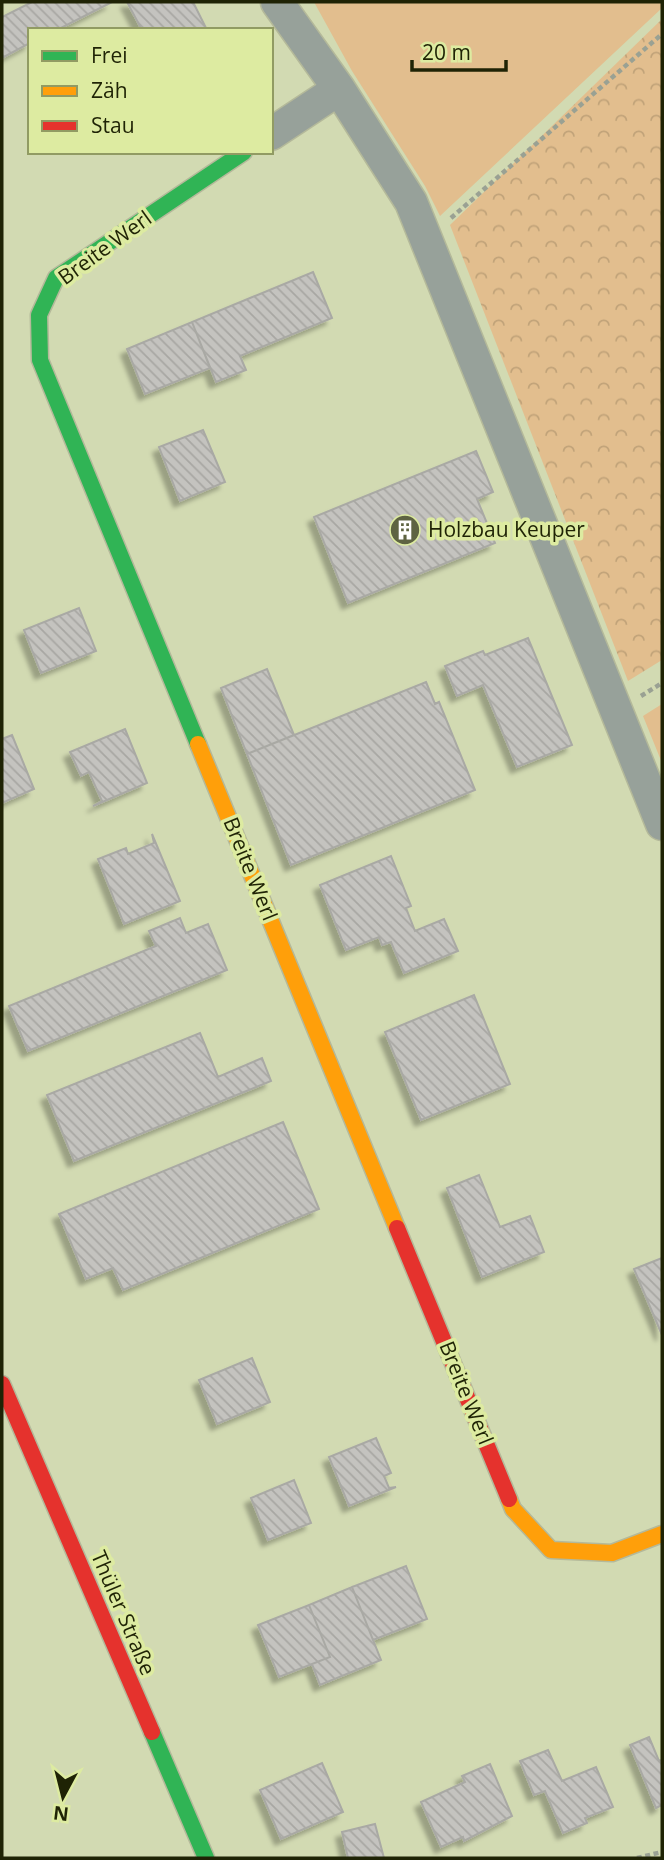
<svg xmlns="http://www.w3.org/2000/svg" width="664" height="1860" font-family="'Open Sans',sans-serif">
  <defs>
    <pattern id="forest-crowns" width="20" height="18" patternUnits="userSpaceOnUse" patternTransform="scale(1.75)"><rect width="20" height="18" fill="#e2be8e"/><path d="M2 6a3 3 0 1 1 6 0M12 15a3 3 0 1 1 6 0" fill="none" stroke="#c1a379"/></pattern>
    <pattern id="building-back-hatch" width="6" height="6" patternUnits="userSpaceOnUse" patternTransform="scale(1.75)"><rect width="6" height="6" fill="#c4c3bf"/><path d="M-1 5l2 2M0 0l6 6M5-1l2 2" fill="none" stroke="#a8a7a3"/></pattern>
    <filter id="shadow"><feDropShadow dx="-6" dy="6" stdDeviation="2" flood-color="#0004"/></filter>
  </defs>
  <rect width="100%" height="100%" fill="#d2dab2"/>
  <!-- grass -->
  <path fill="#e2be8e" d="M314 2H662V8L440 216 425 186 352 71Z
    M662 704V763L643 716Z"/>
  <!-- forest -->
  <path fill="url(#forest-crowns)" d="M662 19V660L628 681 450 225Z"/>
  <!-- building -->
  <path fill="url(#building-back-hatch)" stroke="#a9a9a4" stroke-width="2" filter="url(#shadow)" d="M32 2H112L57 30H30V43L2 58V17Z
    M127 2H193L207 30H142Z
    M313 272 332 318 240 356 246 370 216 382 192 322Z
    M192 322 210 368 145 394 127 349Z
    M203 430 225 482 180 501 159 447Z
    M476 451 493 492 477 499 495 543 348 603 314 517Z
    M79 608 96 651 41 673 24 630Z
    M528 638 572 745 517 767 483 685 457 696 445 666 483 651 485 655Z
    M267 669 294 735 247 754 221 688Z
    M426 682 435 704 439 702 475 790 291 865 247 754Z
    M125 729 147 783 93 806 102 801 89 772 81 776 70 752Z
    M12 735 34 789 2 803V739Z
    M152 834 180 901 124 924 98 859 126 848 128 854 154 843Z
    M391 856 411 906 406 908 415 931 444 919 458 951 404 973 391 942 382 945 379 937 346 950 320 885Z
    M180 918 186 933 208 924 227 970 28 1051 9 1006 156 946 149 931Z
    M474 995 510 1084 421 1120 385 1032Z
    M200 1033 218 1077 262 1058 271 1081 74 1161 47 1095Z
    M283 1122 319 1209 123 1290 113 1268 86 1279 59 1214Z
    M479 1175 500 1227 530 1216 544 1252 482 1277 447 1188Z
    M662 1258V1335L634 1269Z
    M252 1358 270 1402 217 1424 199 1380Z
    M376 1438 391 1473 384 1476 389 1488 396 1487 349 1506 329 1457Z
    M294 1480 311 1523 268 1540 251 1498Z
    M406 1566 427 1619 373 1640 352 1587Z
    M352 1587 381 1660 320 1685 312 1664 330 1657 309 1605Z
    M309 1605 330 1657 279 1677 258 1625Z
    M649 1737 659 1761 662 1760V1805L656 1808 630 1745Z
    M548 1750 562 1781 596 1767 613 1807 585 1818 587 1823 563 1833 545 1791 534 1795 520 1761Z
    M322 1763 343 1812 281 1839 260 1790Z
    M490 1764 512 1816 464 1841 463 1837 441 1847 421 1802 465 1782 462 1776Z
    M375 1824 384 1858H348L342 1832Z"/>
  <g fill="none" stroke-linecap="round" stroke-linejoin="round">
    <!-- street casing -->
    <g stroke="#b4b99a" stroke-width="35">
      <path id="street" d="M277 2 339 89 411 202 662 824
        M271 134 339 89"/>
    </g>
    <!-- fast casing -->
    <g stroke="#b4b99a" stroke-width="19">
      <path id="fast" d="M198 744 40 360 39 315 56 278 244 152
        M152 1732 206 1858"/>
    </g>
    <!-- slow casing -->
    <g stroke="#b4b99a" stroke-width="19">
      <path id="slow" d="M198 744 397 1228
        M509 1499 513 1509 551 1550 612 1553 662 1534"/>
    </g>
    <!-- jam casing -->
    <g stroke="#b4b99a" stroke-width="19">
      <path id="jam" d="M397 1228 509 1499
        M2 1384 152 1732"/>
    </g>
    <!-- path -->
    <path stroke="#9aa193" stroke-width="4.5" stroke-dasharray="5 3.5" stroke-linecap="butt" d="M451 218 662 34
      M641 696 662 683
      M637 1858 662 1852"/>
    <!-- street -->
    <use href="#street" stroke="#97a19a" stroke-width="32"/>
    <!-- fast -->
    <use href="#fast" stroke="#30b455" stroke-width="16"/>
    <!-- slow -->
    <use href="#slow" stroke="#ff9f0a" stroke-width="16"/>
    <!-- jam -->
    <use href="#jam" stroke="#e5322d" stroke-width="16"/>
  </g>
  <!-- icons -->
  <defs>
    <g id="building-disc" transform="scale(1.575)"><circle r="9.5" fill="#5e6342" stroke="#ddeba1"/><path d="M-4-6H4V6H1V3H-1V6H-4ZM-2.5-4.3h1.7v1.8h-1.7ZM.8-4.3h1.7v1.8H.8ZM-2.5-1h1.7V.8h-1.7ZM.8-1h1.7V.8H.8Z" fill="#fff"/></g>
  </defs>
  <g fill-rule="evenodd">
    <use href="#building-disc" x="405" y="530"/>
  </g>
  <g text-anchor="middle" stroke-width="7" stroke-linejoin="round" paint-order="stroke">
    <!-- street labels -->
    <g font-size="21" fill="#1f2305" stroke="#ddeba1">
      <text transform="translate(105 248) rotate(-36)" y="7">Breite Werl</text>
      <text transform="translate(250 869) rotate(68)" y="7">Breite Werl</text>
      <text transform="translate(466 1393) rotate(68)" y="7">Breite Werl</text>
      <text transform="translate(123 1613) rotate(67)" y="7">Thüler Straße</text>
    </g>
    <!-- poi labels -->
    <g font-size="21" fill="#1f2305" stroke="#ddeba1" text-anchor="start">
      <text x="428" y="537">Holzbau Keuper</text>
    </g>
  </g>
  <!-- border -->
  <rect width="664" height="1860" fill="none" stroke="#1f2305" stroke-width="7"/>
  <!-- legend -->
  <rect x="28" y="28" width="245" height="126" fill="#ddeba1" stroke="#919b63" stroke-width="2"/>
  <rect x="42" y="51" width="35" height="10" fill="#30b455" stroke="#919b63" stroke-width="2"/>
  <text x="91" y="63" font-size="21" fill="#1f2305">Frei</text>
  <rect x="42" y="86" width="35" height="10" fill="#ff9f0a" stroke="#919b63" stroke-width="2"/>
  <text x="91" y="98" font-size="21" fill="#1f2305">Zäh</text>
  <rect x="42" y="121" width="35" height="10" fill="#e5322d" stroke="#919b63" stroke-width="2"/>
  <text x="91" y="133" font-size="21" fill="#1f2305">Stau</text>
  <!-- north arrow -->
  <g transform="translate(63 1797) rotate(187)" stroke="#ddeba1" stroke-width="5" paint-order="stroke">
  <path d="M0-5L12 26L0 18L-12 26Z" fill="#1f2305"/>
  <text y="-10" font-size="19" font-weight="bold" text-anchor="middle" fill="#1f2305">N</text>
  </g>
  <!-- scale -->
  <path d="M412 60v10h94v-10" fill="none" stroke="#1f2305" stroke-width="3.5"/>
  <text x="422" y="60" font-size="21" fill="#1f2305" stroke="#ddeba1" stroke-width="5" paint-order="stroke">20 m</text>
</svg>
